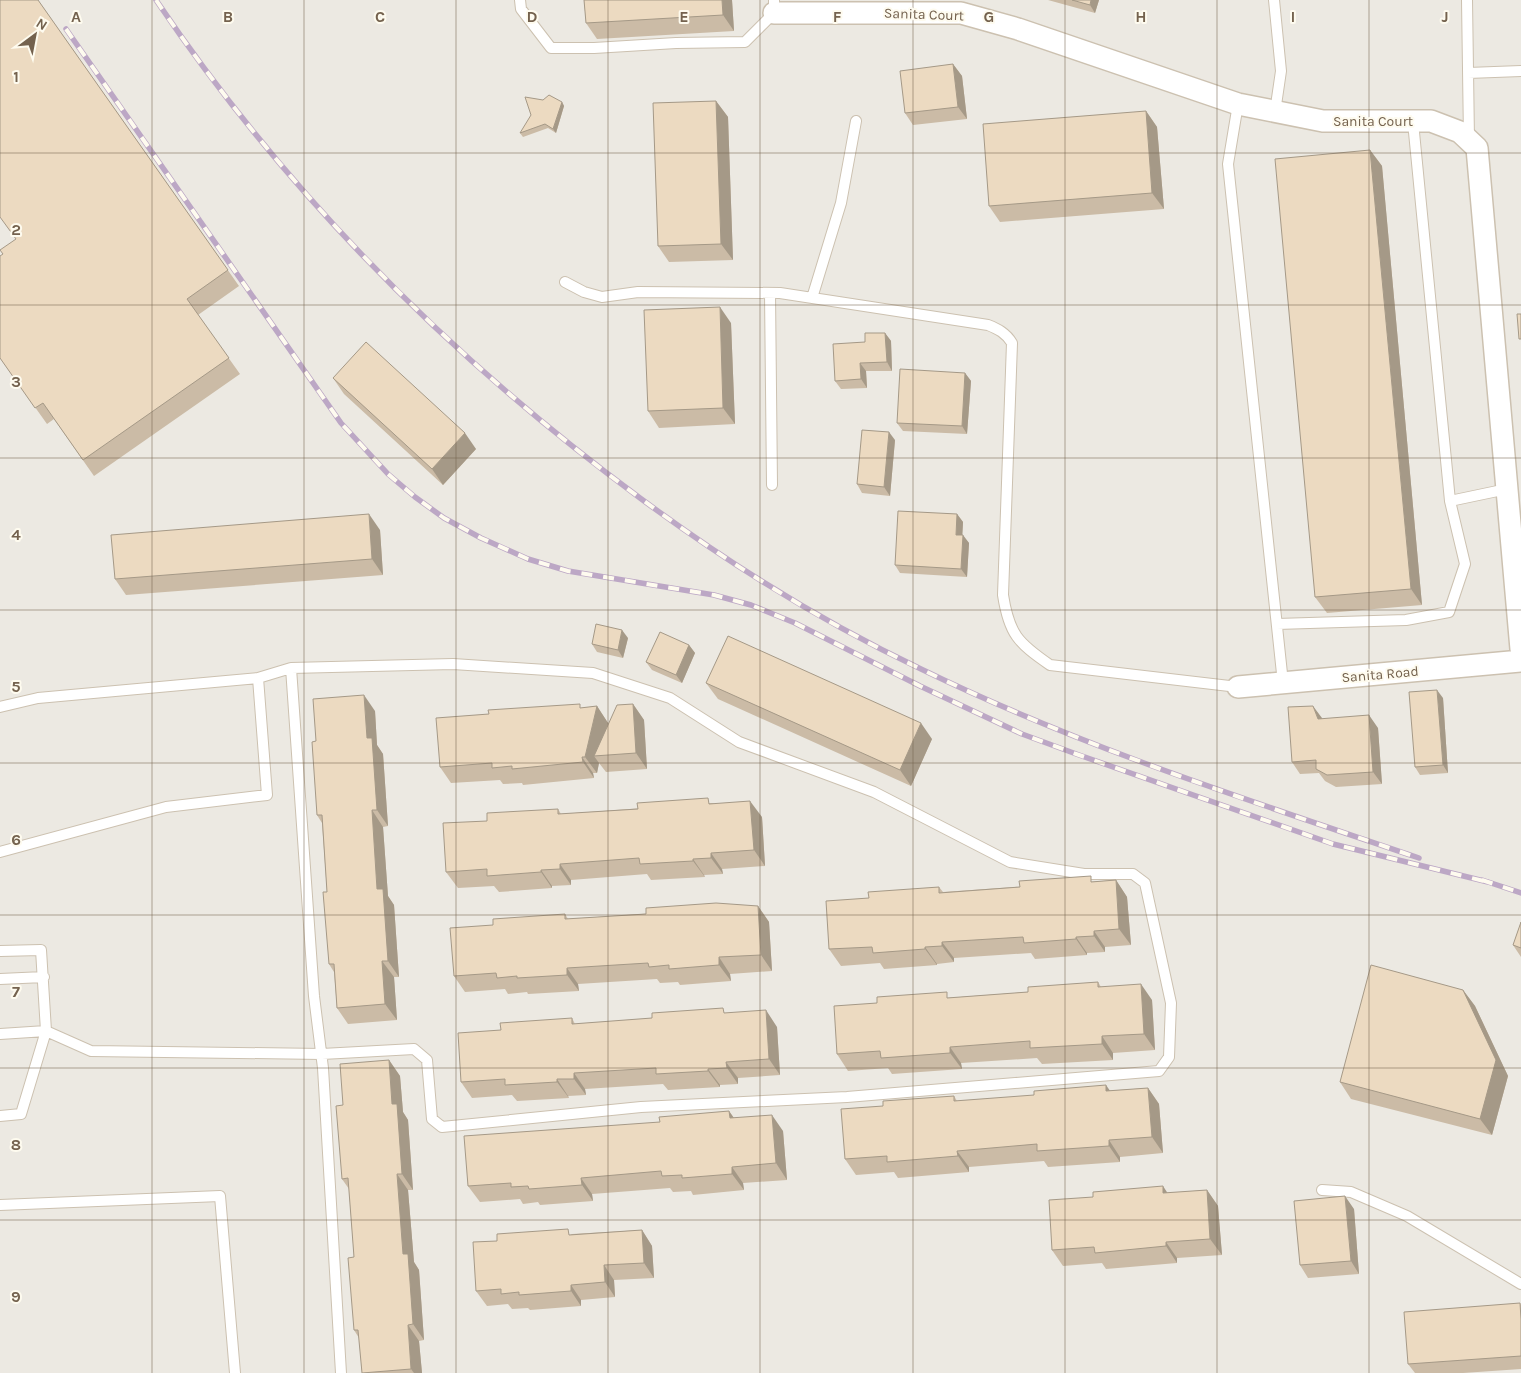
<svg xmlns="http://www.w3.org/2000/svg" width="1521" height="1373" font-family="Karla,sans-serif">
  <rect width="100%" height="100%" fill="#fbf7e9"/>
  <!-- industrial -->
  <path fill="#ece9e2" d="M0 0H1521V1373H0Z"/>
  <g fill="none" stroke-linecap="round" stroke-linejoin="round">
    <!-- lane casing -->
    <g stroke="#ccc1b0" stroke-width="12">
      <path id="lane" d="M520 0 521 9 551 48H594L676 43 745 42 774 13V0
        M1274 0 1281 71 1275 112
        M1467 0 1469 139
        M1468 73 1521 71
        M1238 104 1228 164 1283 683
        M1413 122 1450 501
        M565 282 584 292 602 297 638 292 780 293 988 325C998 329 1006 333 1012 343L1003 595C1009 634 1018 643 1050 665L1238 687
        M770 293 772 485
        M812 298 841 203 856 121
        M1277 624 1406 620 1449 612 1465 564 1450 501 1507 489
        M258 678 291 668
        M0 707 38 698 258 678 267 795 166 807 0 852
        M0 951 41 950 46 1031 0 1034
        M0 979 44 977
        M0 1116 21 1114 46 1031 91 1051 322 1054 414 1049 427 1060 432 1119 442 1127 641 1107 847 1097 1159 1071 1169 1057 1171 1003 1145 883 1133 874H1084L1010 862 874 792 739 742 670 698 593 673 453 664 291 668 314 996 323 1068 341 1373
        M1322 1190 1351 1192 1407 1216 1521 1284
        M0 1205 220 1196 235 1373"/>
    </g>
    <!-- street casing -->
    <g stroke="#ccc1b0" stroke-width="24">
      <path id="street" d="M774 13H961L1018 29 1238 104 1323 121H1431L1460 132 1477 148 1521 649
        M1238 687 1521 661"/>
    </g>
    <!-- lane -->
    <use href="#lane" stroke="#fff" stroke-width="10"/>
    <!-- street -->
    <use href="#street" stroke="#fff" stroke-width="21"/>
    <!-- rail casing -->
    <g stroke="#bca7c5" stroke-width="5.5">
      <path id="rail" d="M156 0C286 193 453 360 640 498 728 563 822 622 921 669 1081 747 1251 801 1419 858
        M66 29 341 423 388 474 415 497 444 518 481 538 528 559 568 571 714 595 751 605 795 623 920 686 1022 734 1079 755 1333 844 1488 882
        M1482 880 1521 893"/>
    </g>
    <!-- rail -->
    <use href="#rail" stroke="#fefbef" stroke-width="4" stroke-dasharray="11" stroke-linecap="butt"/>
  </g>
  <!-- wall -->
  <path fill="#cbbba6" d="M38 0 239 286 198 315 240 374 94 476 54 419 47 424 0 358 3 254 16 239Z
    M584 0H732L734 31 597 39 586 23Z
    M1048 0H1099L1095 13Z
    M953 64 962 76 967 119 913 125 905 113Z
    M716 101 728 117 733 260 669 262 658 246Z
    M562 102 564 106 556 133 548 128 523 137 520 133Z
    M1146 111 1157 127 1164 209 1000 222 989 206Z
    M1370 150 1382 166 1422 605 1327 613 1315 597Z
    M731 323 735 424 659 428 648 411Z
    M885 333 891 341 892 371H866L867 388 841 389 835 381 865 342Z
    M965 373 971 381 967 434 903 431 897 423Z
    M333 378 476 449 443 485 344 394Z
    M895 440 890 496 862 493 857 484Z
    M957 514 963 522 962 535 969 543 967 577 900 573 895 565Z
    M380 530 383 575 126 595 115 579Z
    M628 638 623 658 597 652 592 644Z
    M689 645 695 653 682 683 652 670 646 662Z
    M706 683 932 739 911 786 718 699Z
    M1443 698 1448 773 1420 775 1415 767Z
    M633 704 644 720 647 769 606 772 599 763 597 773H593L594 778 523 785 522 783 503 784 500 780 451 783 440 767 582 708 597 706 608 723 607 728Z
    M375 711 377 745 383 754 388 826 383 827 388 896 394 905 399 977H394L397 1020 348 1024 337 1008 334 972 329 964 327 892 322 823 317 815 316 741Z
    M1322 718V719L1378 728 1382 784 1336 787 1325 781 1319 773 1300 774 1292 762Z
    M712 803 762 817 765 866 722 869 723 874 704 875 705 877 651 880 647 874 571 880V885L552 886V888L499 892 494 886 458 888 446 872 487 821 558 809 561 814Z
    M1116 880 1127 897 1131 945 1105 947V952L1087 953V955L1035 959 1031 953 954 958V962L937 964V965L884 969 880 963 841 966 829 949 869 898 939 887 943 892Z
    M758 906 769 922 772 971 730 974 731 981 680 985 678 982 660 983 657 979 578 984 579 991 528 994 527 992 508 994 505 989 465 992 454 976 493 925 565 914 568 919Z
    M1521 922V957L1513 945Z
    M1098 982 1101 987 1152 1000 1155 1050 1113 1053V1060L1042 1064 1037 1058 961 1063 962 1069 892 1074 888 1068 848 1071 837 1054 877 1003 1028 992Z
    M1463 990 1475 1006 1508 1076 1492 1135 1351 1099 1340 1082Z
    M727 1013 777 1027 780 1075 738 1078V1084L720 1085V1087L668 1090 663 1084 585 1089 586 1095 568 1096 569 1098 517 1101 512 1095 472 1098 461 1082 572 1018 575 1024Z
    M389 1060 400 1076 403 1112 408 1120 413 1190H408L414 1262 419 1270 424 1340 419 1341 422 1373H362L359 1338 354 1330V1257L349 1189 342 1179 343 1105Z
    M1148 1088 1159 1104 1163 1153 1120 1157V1162L1048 1167 1044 1161 969 1167V1172L898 1178 894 1172 856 1175 845 1159 883 1106 954 1096 957 1101Z
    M729 1111 734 1118 783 1131 787 1180 743 1183 744 1190 693 1195 691 1191 673 1192 670 1188 592 1194 593 1201 540 1205 538 1202 523 1204 520 1199 480 1202 468 1186 660 1122Z
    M1207 1190 1218 1206 1222 1255 1177 1258V1263L1106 1269 1102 1263 1063 1266 1052 1250 1167 1193Z
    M1354 1209 1359 1274 1308 1278 1300 1265Z
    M642 1230 652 1246 654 1278 614 1280 615 1297 581 1300V1306L530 1310 528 1308 512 1309 508 1304 487 1306 476 1291 572 1234Z
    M1520 1303 1521 1305V1369L1463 1373H1415L1408 1364Z"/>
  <!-- shaded-wall -->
  <path fill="#a59987" d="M722 0H732L734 31 723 15Z
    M1091 0H1099L1095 13 1090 5Z
    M953 64 962 76 967 119 958 107Z
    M716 101 728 117 733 260 721 244Z
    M562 102 564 106 556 133 553 129Z
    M1146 111 1157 127 1164 209 1152 193Z
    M1370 150 1382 166 1422 605 1411 589Z
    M720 307 731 323 735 424 723 408Z
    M885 333 891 341 892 371 887 362Z
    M860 363 866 371 867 388 861 379Z
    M965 373 971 381 967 434 962 426Z
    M889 432 895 440 890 496 884 487Z
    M465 433 476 449 443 485 432 469Z
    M369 514 380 530 383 575 372 559Z
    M957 514 963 522 962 543 956 535Z
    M963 535 969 543 967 577 961 569Z
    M622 630 628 638 623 658 618 650Z
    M689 645 695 653 682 683 676 675Z
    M1437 690 1443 698 1448 773 1443 765Z
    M364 695 375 711 377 745 383 754 388 826 377 810 367 738Z
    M633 704 644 720 647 769 636 753Z
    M597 706 608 723 601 756H594L599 763 597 773 585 757Z
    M1313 706 1322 718 1326 732 1318 719Z
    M1369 715 1378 728 1382 784 1373 772Z
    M921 723 932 739 911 786 900 770Z
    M582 757 593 773 594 778 583 762Z
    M750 801 762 817 765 866 754 850Z
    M372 810 383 827 388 896 394 905 399 977 388 961 377 889Z
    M711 853 722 869 723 874 711 858Z
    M693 859 704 875 705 877 693 861Z
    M560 864 571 880V885L560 869Z
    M541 870 552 886V888L541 872Z
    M1116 880 1127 897 1131 945 1119 929Z
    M758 906 769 922 772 971 761 955Z
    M1094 931 1105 947V952L1094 936Z
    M1076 937 1087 953V955L1076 939Z
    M942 942 954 958V962L942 946Z
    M925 947 937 964V965L925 949Z
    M719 957 730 974 731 981 719 965Z
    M382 961 394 977 397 1020 385 1004Z
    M567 968 578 984 579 991 567 975Z
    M1141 984 1152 1000 1155 1050 1144 1034Z
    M1463 990 1475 1006 1508 1076 1492 1135 1480 1119Z
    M766 1010 777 1027 780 1075 769 1059Z
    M1102 1036 1113 1053V1060L1102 1044Z
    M950 1047 961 1063 962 1069 950 1053Z
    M389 1060 400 1076 403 1112 408 1120 413 1190 402 1174 392 1104Z
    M726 1062 738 1078V1084L727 1068Z
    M708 1069 720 1085V1087L708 1071Z
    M574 1073 585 1089 586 1095 574 1079Z
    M557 1079 568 1096 569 1098 557 1082Z
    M1106 1085 1117 1101 1106 1091Z
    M1148 1088 1159 1104 1163 1153 1152 1137Z
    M729 1111 740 1127 730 1118Z
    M772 1115 783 1131 787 1180 776 1163Z
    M1109 1140 1120 1157V1162L1109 1146Z
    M957 1151 969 1167V1172L958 1156Z
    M732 1167 743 1183 744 1190 732 1174Z
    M397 1174 408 1190 414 1262 419 1270 424 1340 413 1324 403 1254Z
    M581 1178 592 1194 593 1201 582 1185Z
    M1163 1186 1174 1203 1163 1193Z
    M1207 1190 1218 1206 1222 1255 1210 1239Z
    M1345 1196 1354 1209 1359 1274 1351 1261Z
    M642 1230 652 1246 654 1278 644 1263Z
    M1166 1242 1177 1258V1263L1166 1246Z
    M604 1265 614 1280 615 1297 605 1282Z
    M571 1285 581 1300V1306L571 1291Z
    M408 1325 419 1341 422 1373H414L411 1369Z"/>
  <!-- building -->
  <path fill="#ecdac1" stroke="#a59987" d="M0 0H38L228 270 187 299 229 358 83 460 43 403 35 408 0 358V256L3 254 0 250 16 239 0 217Z
    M584 0H722L723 15 586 23Z
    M1072 0H1091L1090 5Z
    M953 64 958 107 905 113 900 71Z
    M549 95 562 102 553 129 545 124 520 133 531 115 525 97 543 100Z
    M716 101 721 244 658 246 653 103Z
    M1146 111 1152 193 989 206 983 124Z
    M1370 150 1411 589 1315 597 1275 159Z
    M720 307 723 408 648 411 644 310Z
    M1517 314H1521V339H1519Z
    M865 333H885L887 362 860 363 861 379 835 381 833 344 865 342Z
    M366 342 465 433 432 469 333 378Z
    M900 369 965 373 962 426 897 423Z
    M862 430 889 432 884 487 857 484Z
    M898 511 957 514 956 535H963L961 569 895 565Z
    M369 514 372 559 115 579 111 535Z
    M596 624 622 630 618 650 592 644Z
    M660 632 689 645 676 675 646 662Z
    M728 636 921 723 900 770 706 683Z
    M1437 690 1443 765 1415 767 1409 692Z
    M364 695 367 738H372L377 810H372L377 889H383L388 961H382L385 1004 337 1008 334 964H329L323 892H327L322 815H317L312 742 316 741 313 699Z
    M580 704V708L597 706 585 757H582L583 762 512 769V766L492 768V763L440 767 436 718 489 714 488 710Z
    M633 704 636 753 594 756 617 705Z
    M1313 706 1318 719 1369 715 1373 772 1327 775 1316 769V760L1292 762 1288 707Z
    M708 798 709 804 750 801 754 850 711 853V858L693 859V861L640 864 639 858 560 864V869L541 870V872L487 876V869L446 872 443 823 487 821V813L558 809V814L638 809 637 803Z
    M1091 876V882L1116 880 1119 929 1094 931V936L1076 937V939L1024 943 1023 937 942 942V946L925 947V949L873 953 872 947 829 949 826 901 869 898 868 892 939 887V893L1020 887 1019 881Z
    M716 903 758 906 761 955 719 957V965L669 969V965L649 967 648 963 567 968V975L517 978V976L497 978 496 973 454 976 450 928 493 925V919L565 914V919L646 914V908Z
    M1521 922V948L1513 945Z
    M1371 965 1463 990 1496 1060 1480 1119 1340 1082Z
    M1098 982V987L1141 984 1144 1034 1102 1036V1044L1030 1048V1041L950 1047V1053L881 1058 880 1051 837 1054 834 1006 877 1003V997L947 992V998L1028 992V987Z
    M723 1008 724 1013 766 1010 769 1059 726 1062 727 1068 708 1069V1071L656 1074V1068L574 1073V1079H557V1082L505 1085V1079L461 1082 458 1033 501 1030 500 1023 572 1018V1024L652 1018V1013Z
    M389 1060 392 1104H397L402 1174H397L403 1254H408L413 1324 408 1325 411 1369 362 1373 358 1330H354L348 1258 354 1257 348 1178 342 1179 336 1106 343 1105 340 1064Z
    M1106 1085V1091L1148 1088 1152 1137 1109 1140V1146L1037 1151V1144L957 1151 958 1156 887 1162V1156L845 1159 841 1109 883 1106V1101L954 1096V1101L1034 1095V1091Z
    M729 1111 730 1118 772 1115 776 1163 732 1167V1174L682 1178V1175L662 1176 661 1171 581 1178 582 1185 529 1189 528 1186 511 1187V1183L468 1186 464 1136 660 1122 659 1117Z
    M1163 1186V1193L1207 1190 1210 1239 1166 1242V1246L1095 1253 1094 1247 1052 1250 1049 1200 1093 1197V1192Z
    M1345 1196 1351 1261 1300 1265 1294 1201Z
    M568 1229 569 1235 642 1230 644 1263 604 1265 605 1282 571 1285V1291L519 1295V1292L501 1294V1289L476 1291 473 1242 497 1241V1234Z
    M1520 1303 1521 1319V1356L1408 1364 1404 1312Z"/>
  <!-- grid -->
  <path fill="none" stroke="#74624e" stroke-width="1" stroke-opacity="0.55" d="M152 0V1373M304 0V1373M456 0V1373M608 0V1373M760 0V1373M913 0V1373M1065 0V1373M1217 0V1373M1369 0V1373M0 153H1521M0 305H1521M0 458H1521M0 610H1521M0 763H1521M0 915H1521M0 1068H1521M0 1220H1521"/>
  <g text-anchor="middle" stroke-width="4" stroke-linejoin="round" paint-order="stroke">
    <!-- street labels -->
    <g font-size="14" fill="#74624e" stroke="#fefbef">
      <text transform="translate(924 14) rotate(2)" y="5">Sanita Court</text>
      <text x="1373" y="126">Sanita Court</text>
      <text transform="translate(1380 674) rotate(-5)" y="5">Sanita Road</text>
    </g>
  </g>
  <g font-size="16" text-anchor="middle" font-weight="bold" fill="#74624e" stroke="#fefbef" stroke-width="4" stroke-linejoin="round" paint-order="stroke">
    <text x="76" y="22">A</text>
    <text x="228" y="22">B</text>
    <text x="380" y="22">C</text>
    <text x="532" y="22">D</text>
    <text x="684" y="22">E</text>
    <text x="837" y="22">F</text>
    <text x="989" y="22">G</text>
    <text x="1141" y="22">H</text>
    <text x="1293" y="22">I</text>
    <text x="1445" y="22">J</text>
    <text x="16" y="82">1</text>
    <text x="16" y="235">2</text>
    <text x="16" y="387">3</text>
    <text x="16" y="540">4</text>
    <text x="16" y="692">5</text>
    <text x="16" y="845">6</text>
    <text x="16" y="997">7</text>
    <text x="16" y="1150">8</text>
    <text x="16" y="1302">9</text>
  </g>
  <!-- north arrow -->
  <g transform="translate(35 35) rotate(32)" stroke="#fefbef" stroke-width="4" paint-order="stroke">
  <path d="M0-4L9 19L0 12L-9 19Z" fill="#74624e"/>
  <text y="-8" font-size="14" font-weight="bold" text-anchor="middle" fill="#74624e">N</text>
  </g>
</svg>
